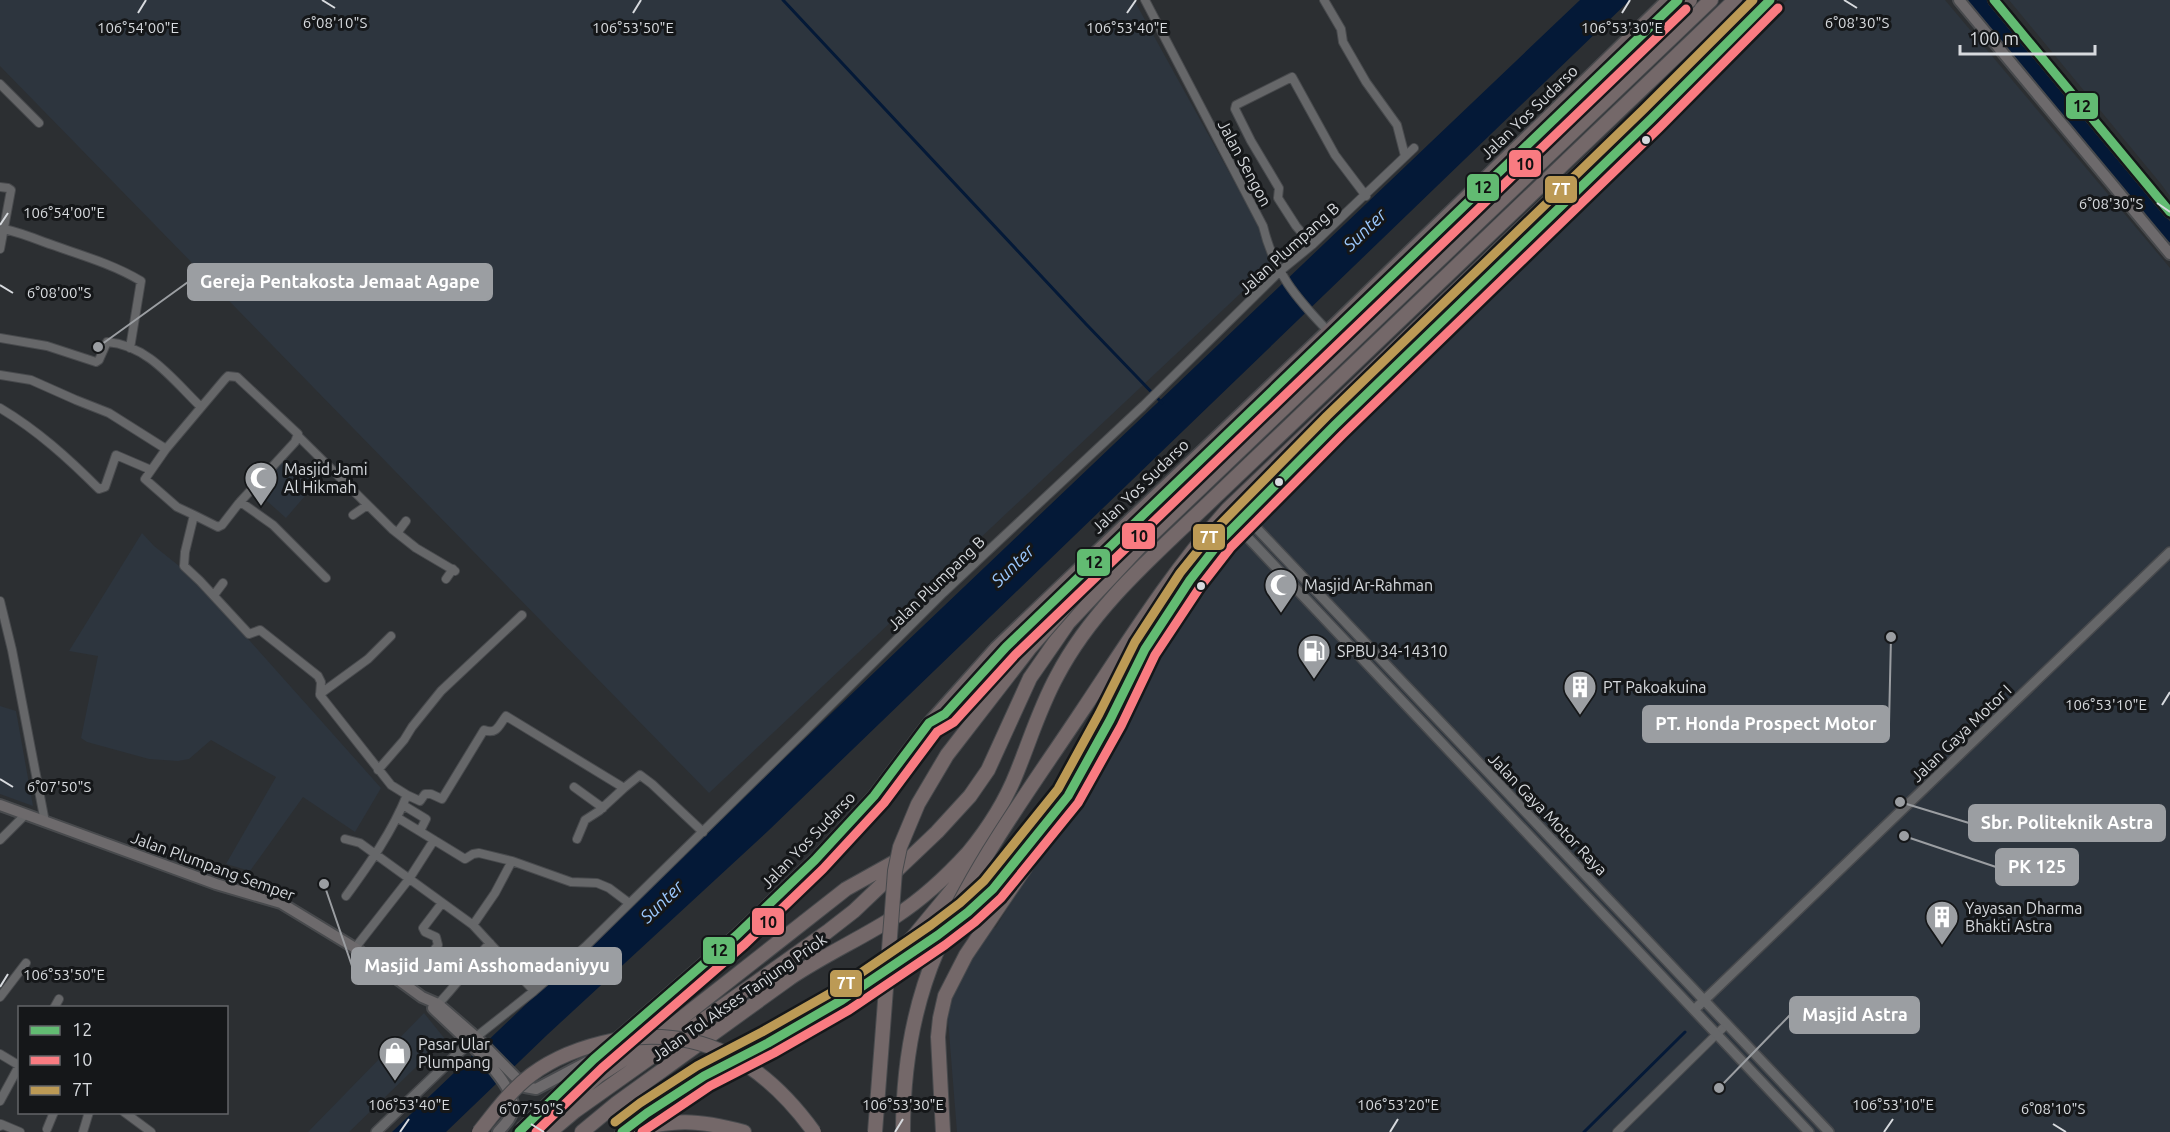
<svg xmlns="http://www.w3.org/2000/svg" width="2170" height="1132" font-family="Ubuntu,sans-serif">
  <rect width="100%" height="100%" fill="#2c2f32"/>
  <!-- built -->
  <path fill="#2d353e" d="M0 0H1134L1277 259 709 793 0 66Z
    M1787 0H1945L2170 268V1132H957L947 1007 979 936 996 927 1069 807 1111 720 1246 520 1555 212Z
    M2009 0H2170V196L2161 184Z
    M281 455 317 482 286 518 258 493 268 472Z
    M142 533 154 546 193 577 381 788 355 832 303 797 250 871 226 864 276 777 211 740 189 759 178 761 149 759 87 742 81 738 98 656 69 651Z
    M0 706 16 711 33 806 0 794Z
    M424 1013 445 1039 349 1132H308Z"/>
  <!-- water -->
  <path fill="#041937" d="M1580 0H1630L768 831 547 1035 446 1132H392Z"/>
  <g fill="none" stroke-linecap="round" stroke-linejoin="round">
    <!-- stream -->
    <path stroke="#041937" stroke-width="3" d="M783 0 1086 324 1162 403
      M1584 1132 1685 1032"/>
    <!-- river -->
    <path stroke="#041937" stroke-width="16" d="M1976 0 2170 234"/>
    <!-- minor casing -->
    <g stroke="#484a4d" stroke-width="10">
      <path id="minor" d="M1145 0 1263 226C1274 272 1296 298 1328 331
        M1324 0 1341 29 1343 42 1366 82 1397 125 1405 156
        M0 84 39 123
        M0 187 8 188 11 190 0 249
        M4 229C18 232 31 237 44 242 77 254 111 263 141 281L130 348
        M1312 245 1296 226 1278 198 1279 188 1251 141 1235 109 1236 105 1292 77 1335 155 1366 196
        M0 338 47 346 96 362 99 360 107 342C148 345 173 380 200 406
        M0 375 31 380 76 400 109 413 166 449 145 479 177 507 194 515 185 552 184 566 200 581 249 634 260 630 318 676 321 682 320 695 391 785 407 795C392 832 370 863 346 896
        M0 408C37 430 68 458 99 489L105 487 116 455 151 470
        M298 436 392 529 416 548 455 571
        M166 449 225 379 228 376 237 377 298 434 295 442 240 502
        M194 515 218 527 222 525 239 503H242L273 525 326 578
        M353 515 366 506
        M397 533 406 521
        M446 579 453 569
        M214 595 223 583
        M0 601 12 650 45 822
        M320 694 368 659 391 636
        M378 770 404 740 412 727 441 691 522 615
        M574 787 603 808
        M407 795 420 801 425 794H431L442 799 484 730C497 735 499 725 506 716L624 788 640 775 652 784 703 832
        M403 805 426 819 420 831
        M398 818 465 859 473 854 479 853 512 861 571 882 597 883 609 888 629 903
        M345 839 360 843 473 925 534 991
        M577 839 585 820 599 811 624 788
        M0 840 25 815
        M473 925 495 893 512 861
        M355 948 409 879 434 840
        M407 986 438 945 436 937 425 932 423 928 442 903
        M0 997 26 963
        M438 1004C457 985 471 963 490 943
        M54 1008 59 999
        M476 1037 534 991 585 947 806 730 943 593 1143 406 1279 272 1312 245 1414 148
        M0 1054 20 1066
        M0 1101 19 1066
        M124 1112 151 1132
        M0 1126 1 1124 20 1132
        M47 1129 54 1112
        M83 1132 89 1112
        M1617 1132 1727 1024"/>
    </g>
    <!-- tertiary casing -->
    <g stroke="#484a4d" stroke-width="12">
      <path id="tertiary" d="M1245 516 1829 1132
        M1236 525 1809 1132
        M1694 1010 2170 552
        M376 1132 474 1038"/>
    </g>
    <!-- secondary casing -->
    <g stroke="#484a4d" stroke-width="14">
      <path id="secondary" d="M1959 0 2170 254
        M1994 0 2170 212
        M0 805 216 884 281 903 355 948 422 997 438 1004 476 1037 525 1087 536 1089 587 1062
        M433 1008C452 1027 517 1082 513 1109 512 1118 504 1125 498 1132"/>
    </g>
    <!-- trunk casing -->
    <g stroke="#484a4d" stroke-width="15">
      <path id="trunk" d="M1063 802 1081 773 1145 649 1190 580 1222 539 1335 425 1652 118 1770 0
        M881 974 968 912 993 889 1041 830
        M525 1126 594 1059 737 935 815 860 874 796 929 723 996 648 1328 331 1668 0
        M622 1132C648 1111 676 1091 705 1075 753 1048 804 1026 849 995"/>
    </g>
    <!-- motorway casing -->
    <g stroke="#484a4d" stroke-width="16">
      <path id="motorway" d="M842 1000 882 967 913 937 966 873 987 840
        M523 1128 549 1118 598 1076 655 1039 846 889 898 860
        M550 1132 575 1111 827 932 854 911 937 832 970 796 988 770 1030 678 1055 642 1068 623 1146 540 1711 0
        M582 1132 617 1103 790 978C824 955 862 938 896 916 922 899 947 876 968 853 987 830 1006 800 1017 772 1030 740 1040 707 1057 676 1094 605 1159 551 1216 496L1735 0
        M626 1132C673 1119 697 1119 744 1132
        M943 1132 938 1037 940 1018 945 996 966 955 1025 868 1068 796"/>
    </g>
    <!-- minor -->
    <use href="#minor" stroke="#666769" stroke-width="8"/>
    <!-- tertiary -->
    <use href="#tertiary" stroke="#666769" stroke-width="9"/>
    <!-- secondary -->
    <use href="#secondary" stroke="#6d6a6c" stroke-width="10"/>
    <!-- trunk -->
    <use href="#trunk" stroke="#706668" stroke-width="12"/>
    <!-- motorway -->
    <use href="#motorway" stroke="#746869" stroke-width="14"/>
    <!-- motorway-bridge casing -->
    <g stroke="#484a4d" stroke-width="16" stroke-linecap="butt">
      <path id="motorway-bridge" d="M479 1132C495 1112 511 1090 531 1075 556 1056 585 1046 615 1040 702 1025 764 1063 814 1132
        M875 1132 895 871 900 847 918 804 947 755 1029 649 1077 594 1131 537 1317 363 1690 0
        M903 1132C903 1071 913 1007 937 951 973 865 1031 788 1082 711 1128 642 1172 571 1228 509L1759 0"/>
    </g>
    <!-- motorway-bridge -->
    <use href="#motorway-bridge" stroke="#746869" stroke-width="14"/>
    <!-- bus-1 casing -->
    <g stroke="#151719" stroke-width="14">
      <path id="bus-1" d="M1994 0 2170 212
        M519 1132 594 1059 737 935 815 860 874 796 929 723 945 714 1006 647 1678 0
        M622 1132 647 1113 704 1076 768 1043 842 1000 938 935 968 912 993 889 1068 796 1110 720 1145 649 1190 580 1222 539 1335 425 1652 118 1770 0"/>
    </g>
    <!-- bus-2 casing -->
    <g stroke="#151719" stroke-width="14">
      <path id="bus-2" d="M536 1132 602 1068 745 944 823 869 884 803 937 732 954 722 1015 655 1686 9
        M642 1132 710 1086 774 1053 849 1010 945 945 975 922 1001 898 1078 803 1121 726 1155 655 1200 587 1231 547 1343 434 1660 127 1778 8"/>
    </g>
    <!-- bus-3 casing -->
    <g stroke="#151719" stroke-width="14">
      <path id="bus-3" d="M615 1122 640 1103 697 1066 762 1032 836 990 931 925 960 903 984 881 1058 789 1099 714 1135 642 1180 573 1213 532 1327 416 1644 109 1753 0"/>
    </g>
    <!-- bus-1 -->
    <use href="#bus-1" stroke="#62bb72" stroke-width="9"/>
    <!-- bus-2 -->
    <use href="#bus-2" stroke="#f97b81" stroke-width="9"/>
    <!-- bus-3 -->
    <use href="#bus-3" stroke="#bc9a55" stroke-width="9"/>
  </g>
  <!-- ticks -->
  <path fill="none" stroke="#d7dade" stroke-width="2" d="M322 0 335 8M1844 0 1857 8M138 13 146 0M633 13 641 0M1127 13 1136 0M1622 13 1630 0M2157 203 2170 212M0 225 8 213M0 285 13 293M2162 705 2170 692M0 779 13 787M0 987 8 974M531 1124 544 1132M2053 1124 2066 1132M400 1132 409 1119M895 1132 903 1119M1390 1132 1398 1119M1884 1132 1893 1119"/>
  <!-- icons -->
  <defs>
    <g id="mosque-pin" transform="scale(1.725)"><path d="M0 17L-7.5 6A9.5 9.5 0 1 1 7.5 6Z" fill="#9b9ea2" stroke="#151719"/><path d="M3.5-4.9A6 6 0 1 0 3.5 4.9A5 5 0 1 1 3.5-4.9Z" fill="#fff"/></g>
    <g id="fuel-pin" transform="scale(1.725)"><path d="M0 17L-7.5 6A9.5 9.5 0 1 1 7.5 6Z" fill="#9b9ea2" stroke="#151719"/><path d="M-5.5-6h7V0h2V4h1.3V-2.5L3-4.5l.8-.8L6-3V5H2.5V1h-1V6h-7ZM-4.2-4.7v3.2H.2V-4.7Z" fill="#fff"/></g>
    <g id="building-pin" transform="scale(1.725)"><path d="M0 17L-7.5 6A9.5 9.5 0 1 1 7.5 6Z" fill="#9b9ea2" stroke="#151719"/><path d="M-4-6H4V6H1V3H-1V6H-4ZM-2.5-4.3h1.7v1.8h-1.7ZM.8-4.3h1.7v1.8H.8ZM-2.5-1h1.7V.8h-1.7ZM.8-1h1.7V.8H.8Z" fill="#fff"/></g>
    <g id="shop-pin" transform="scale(1.725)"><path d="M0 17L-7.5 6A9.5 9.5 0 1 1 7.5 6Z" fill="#9b9ea2" stroke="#151719"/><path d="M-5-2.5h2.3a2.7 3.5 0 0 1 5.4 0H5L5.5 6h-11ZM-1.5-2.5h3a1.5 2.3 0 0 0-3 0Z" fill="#fff"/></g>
  </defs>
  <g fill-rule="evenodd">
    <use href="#mosque-pin" x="261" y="478"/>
    <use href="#mosque-pin" x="1281" y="585"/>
    <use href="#fuel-pin" x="1314" y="651"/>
    <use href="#building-pin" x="1580" y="687"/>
    <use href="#building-pin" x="1942" y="917"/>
    <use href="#shop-pin" x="395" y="1053"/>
  </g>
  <!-- markers -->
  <g fill="#d7dade" stroke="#151719" stroke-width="2">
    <circle cx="1646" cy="140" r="5"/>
    <circle cx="1279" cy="482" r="5"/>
    <circle cx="1201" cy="586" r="5"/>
  </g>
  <g text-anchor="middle" stroke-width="6" stroke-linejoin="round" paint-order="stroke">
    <!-- street labels -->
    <g font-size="16" fill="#d7dade" stroke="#151719">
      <text transform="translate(1529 112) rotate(-44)" y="6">Jalan Yos Sudarso</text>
      <text transform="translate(1245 163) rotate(62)" y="6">Jalan Sengon</text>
      <text transform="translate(1289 248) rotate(-42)" y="6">Jalan Plumpang B</text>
      <text transform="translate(1140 486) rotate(-44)" y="6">Jalan Yos Sudarso</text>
      <text transform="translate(936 583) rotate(-44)" y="6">Jalan Plumpang B</text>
      <text transform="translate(1961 733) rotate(-44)" y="6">Jalan Gaya Motor I</text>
      <text transform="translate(1548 814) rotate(46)" y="6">Jalan Gaya Motor Raya</text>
      <text transform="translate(808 840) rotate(-46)" y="6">Jalan Yos Sudarso</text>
      <text transform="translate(213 866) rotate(20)" y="6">Jalan Plumpang Semper</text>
      <text transform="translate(739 997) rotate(-35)" y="6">Jalan Tol Akses Tanjung Priok</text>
    </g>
    <!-- poi labels -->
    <g font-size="16" fill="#d7dade" stroke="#151719" text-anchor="start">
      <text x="284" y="475">Masjid Jami<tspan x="284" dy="18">Al Hikmah</tspan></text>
      <text x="1304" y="591">Masjid Ar-Rahman</text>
      <text x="1337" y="657">SPBU 34-14310</text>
      <text x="1603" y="693">PT Pakoakuina</text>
      <text x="1965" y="914">Yayasan Dharma<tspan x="1965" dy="18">Bhakti Astra</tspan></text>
      <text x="418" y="1050">Pasar Ular<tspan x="418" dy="18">Plumpang</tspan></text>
    </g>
    <!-- water labels -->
    <g font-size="18" font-style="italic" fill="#9cc9fe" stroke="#151719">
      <text transform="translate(1365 230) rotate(-44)" y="6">Sunter</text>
      <text transform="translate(1013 566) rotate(-44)" y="6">Sunter</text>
      <text transform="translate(662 902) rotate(-44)" y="6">Sunter</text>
    </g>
  </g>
  <g font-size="15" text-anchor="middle" fill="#d7dade" stroke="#151719" stroke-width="6" stroke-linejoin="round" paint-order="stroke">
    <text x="335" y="28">6°08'10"S</text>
    <text x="1857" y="28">6°08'30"S</text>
    <text x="138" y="33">106°54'00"E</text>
    <text x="633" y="33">106°53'50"E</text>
    <text x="1127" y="33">106°53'40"E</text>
    <text x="1622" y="33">106°53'30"E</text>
    <text x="2111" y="209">6°08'30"S</text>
    <text x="64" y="218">106°54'00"E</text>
    <text x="59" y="298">6°08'00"S</text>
    <text x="2106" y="710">106°53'10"E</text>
    <text x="59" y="792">6°07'50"S</text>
    <text x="64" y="980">106°53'50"E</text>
    <text x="409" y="1110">106°53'40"E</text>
    <text x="903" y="1110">106°53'30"E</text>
    <text x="1398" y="1110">106°53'20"E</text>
    <text x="1893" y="1110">106°53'10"E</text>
    <text x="531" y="1114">6°07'50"S</text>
    <text x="2053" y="1114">6°08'10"S</text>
  </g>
  <!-- callouts -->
  <path fill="none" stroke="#9b9ea2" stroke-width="2" d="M98 347L188 282M1891 637L1889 724M1900 802L1969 823M1904 836L1996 867M324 884L352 966M1719 1088L1790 1015"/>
  <g fill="#9b9ea2" stroke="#151719" stroke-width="2">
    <circle cx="98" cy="347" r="6"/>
    <circle cx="1891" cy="637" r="6"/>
    <circle cx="1900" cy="802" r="6"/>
    <circle cx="1904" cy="836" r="6"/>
    <circle cx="324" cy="884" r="6"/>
    <circle cx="1719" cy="1088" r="6"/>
  </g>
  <g fill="#9b9ea2" stroke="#9b9ea2" stroke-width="2">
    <rect x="188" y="264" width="304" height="36" rx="6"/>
    <rect x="1643" y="706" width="246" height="36" rx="6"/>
    <rect x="1969" y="805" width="196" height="36" rx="6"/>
    <rect x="1996" y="849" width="82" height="36" rx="6"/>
    <rect x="352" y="948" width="269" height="36" rx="6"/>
    <rect x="1790" y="997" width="129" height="36" rx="6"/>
  </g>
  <g font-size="18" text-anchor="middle" font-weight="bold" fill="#fff">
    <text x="340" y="288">Gereja Pentakosta Jemaat Agape</text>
    <text x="1766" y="730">PT. Honda Prospect Motor</text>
    <text x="2067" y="829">Sbr. Politeknik Astra</text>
    <text x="2037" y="873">PK 125</text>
    <text x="487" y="972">Masjid Jami Asshomadaniyyu</text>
    <text x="1855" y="1021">Masjid Astra</text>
  </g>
  <g stroke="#151719" stroke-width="2">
    <rect x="2065" y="92" width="34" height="28" rx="6" fill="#62bb72"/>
    <rect x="1508" y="149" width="34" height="29" rx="6" fill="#f97b81"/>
    <rect x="1466" y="173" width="34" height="29" rx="6" fill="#62bb72"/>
    <rect x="1544" y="175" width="34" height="29" rx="6" fill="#bc9a55"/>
    <rect x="1121" y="522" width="35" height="28" rx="6" fill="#f97b81"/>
    <rect x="1192" y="523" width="34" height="28" rx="6" fill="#bc9a55"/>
    <rect x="1076" y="548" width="35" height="29" rx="6" fill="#62bb72"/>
    <rect x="751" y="907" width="34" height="29" rx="6" fill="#f97b81"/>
    <rect x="702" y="936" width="34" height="29" rx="6" fill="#62bb72"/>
    <rect x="829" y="969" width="34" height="29" rx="6" fill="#bc9a55"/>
  </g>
  <g font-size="16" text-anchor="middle" font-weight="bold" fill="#fff">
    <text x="1561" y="195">7T</text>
    <text x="1209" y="543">7T</text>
    <text x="846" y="989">7T</text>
  </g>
  <g font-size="16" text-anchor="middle" font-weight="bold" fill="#111">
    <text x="2082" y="112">12</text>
    <text x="1525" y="170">10</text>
    <text x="1483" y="193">12</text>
    <text x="1139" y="542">10</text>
    <text x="1094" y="568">12</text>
    <text x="768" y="928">10</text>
    <text x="719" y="956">12</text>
  </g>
  <!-- legend -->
  <rect x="18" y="1006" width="210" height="108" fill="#151719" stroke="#636568" stroke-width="1.5"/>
  <rect x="30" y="1026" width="30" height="9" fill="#62bb72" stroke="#636568" stroke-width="1.5"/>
  <text x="72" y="1036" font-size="18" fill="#d7dade">12</text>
  <rect x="30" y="1056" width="30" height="9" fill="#f97b81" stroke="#636568" stroke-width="1.5"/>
  <text x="72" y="1066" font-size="18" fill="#d7dade">10</text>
  <rect x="30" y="1086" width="30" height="9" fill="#bc9a55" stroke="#636568" stroke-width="1.5"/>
  <text x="72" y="1096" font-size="18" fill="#d7dade">7T</text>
  <!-- scale -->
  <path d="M1960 45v9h135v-9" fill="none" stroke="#d7dade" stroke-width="3"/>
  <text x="1969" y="45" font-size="18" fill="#d7dade" stroke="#151719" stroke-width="4.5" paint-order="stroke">100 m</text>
</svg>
